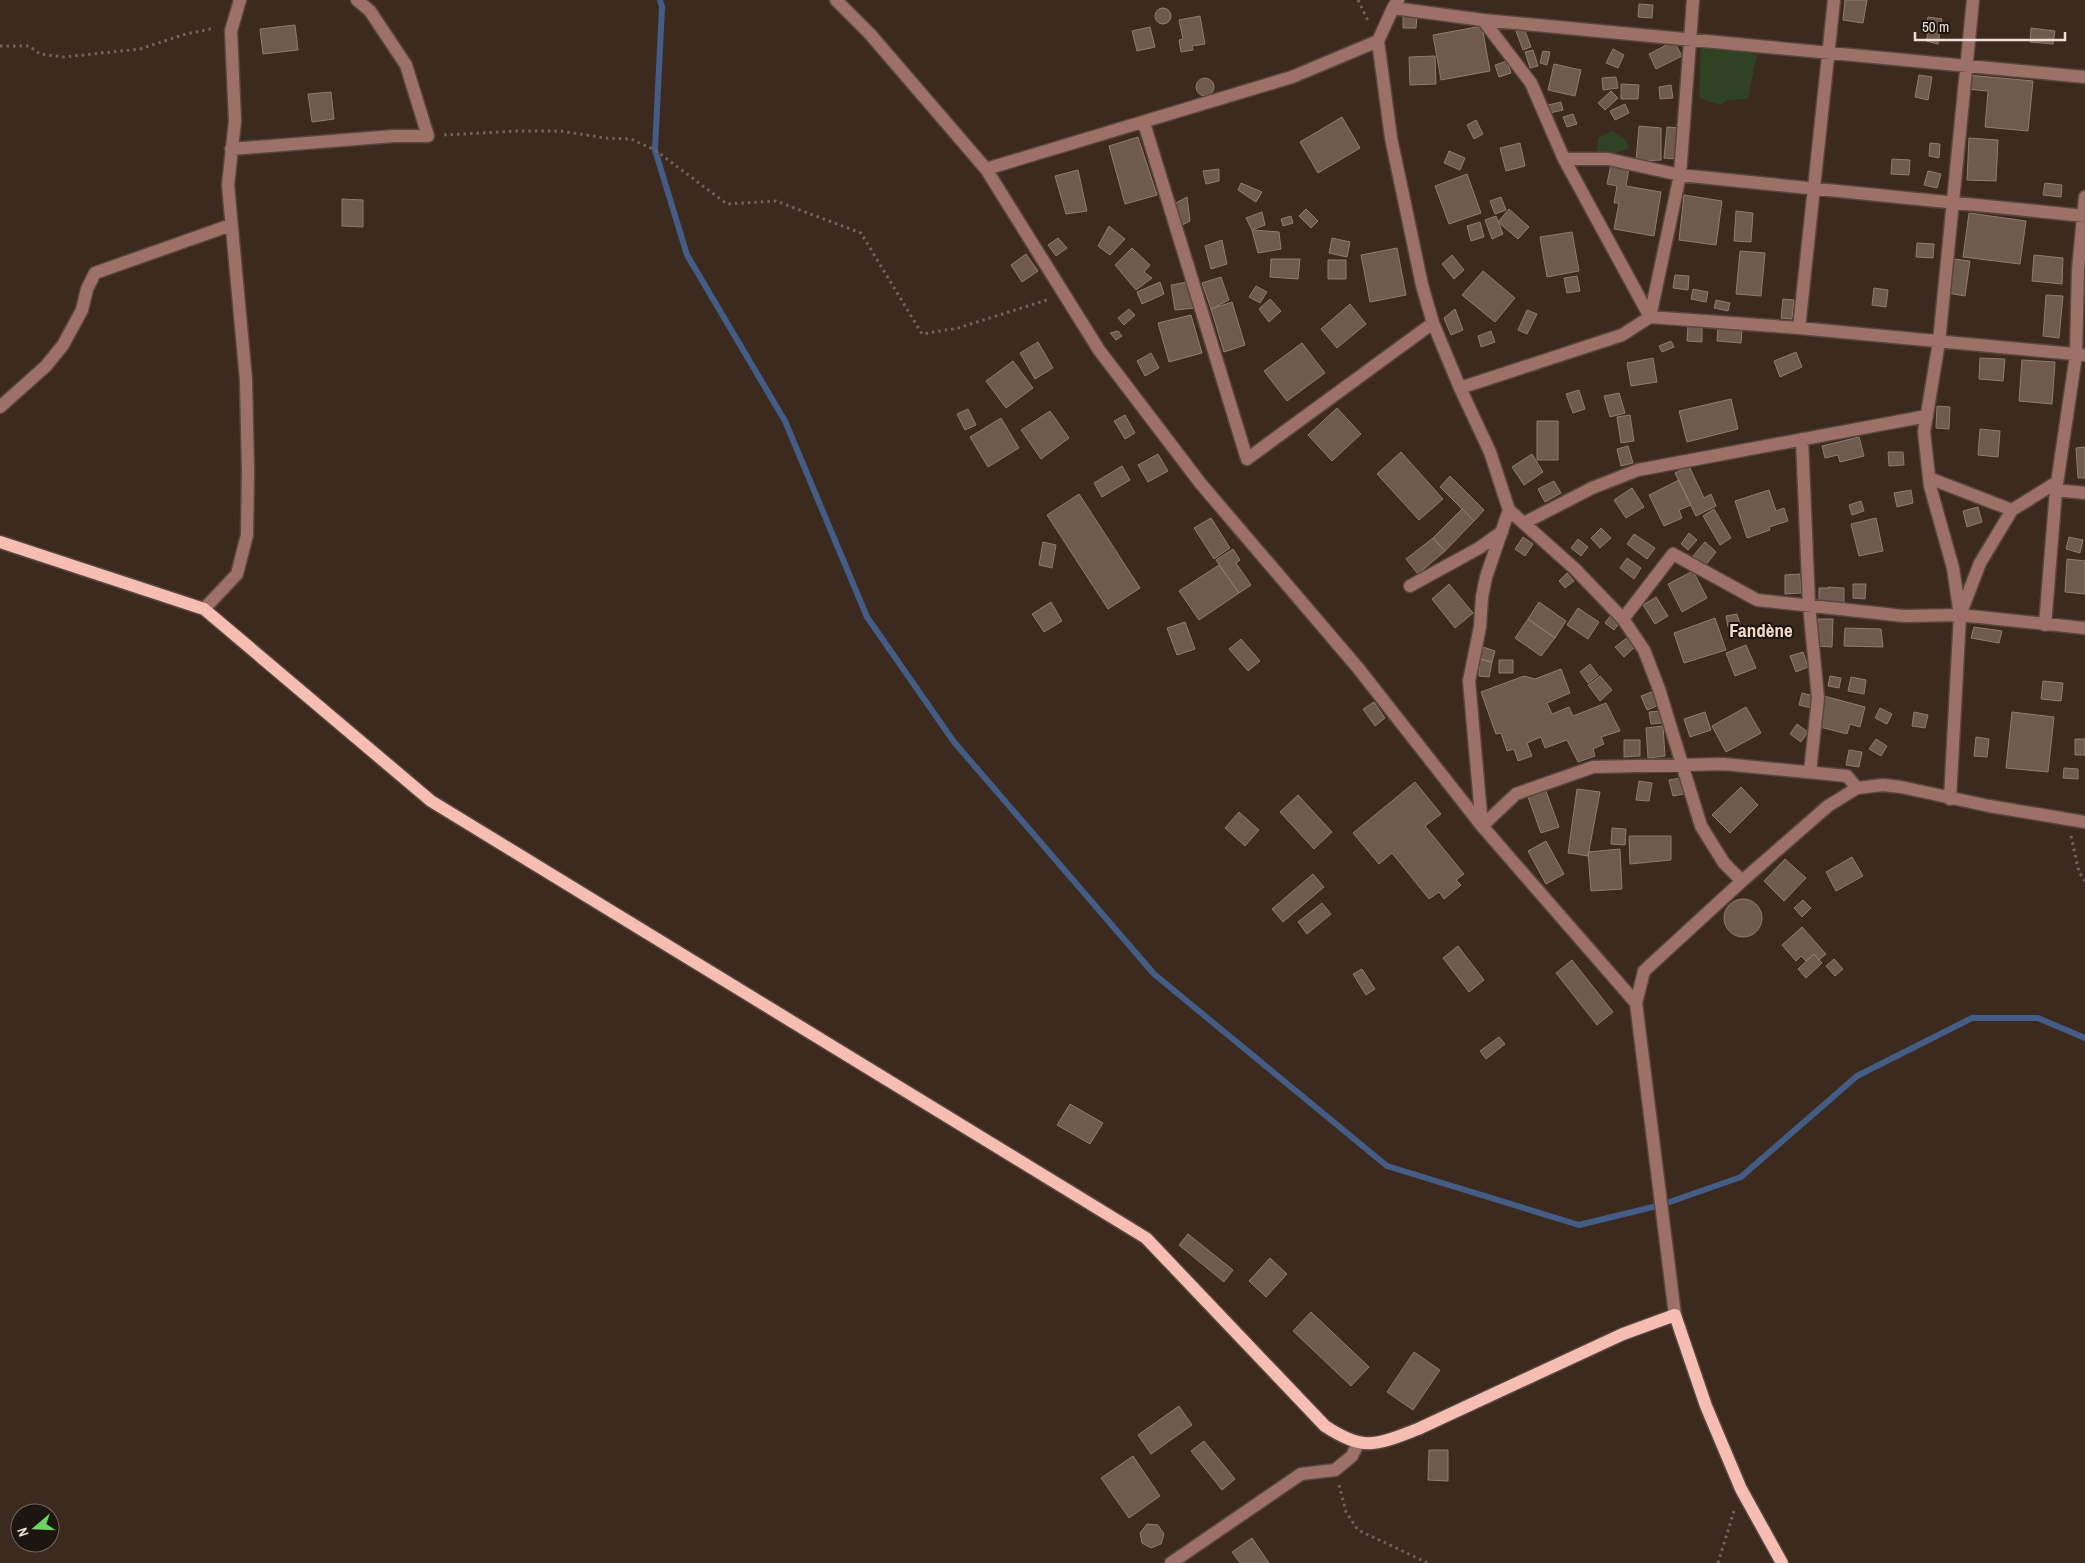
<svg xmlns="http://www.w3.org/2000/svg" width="2085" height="1563" font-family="'Archivo Narrow',sans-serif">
  <rect width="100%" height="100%" fill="#3c2a1f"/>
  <!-- green -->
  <path fill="#304224" d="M1701 43 1757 54 1748 99 1727 100 1721 105 1699 98Z
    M1612 131 1626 140 1629 148 1616 153 1613 157 1597 151 1598 138Z"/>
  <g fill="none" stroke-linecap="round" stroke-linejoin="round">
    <!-- stream -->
    <path stroke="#435d86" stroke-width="6" d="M660 0 662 7 655 150 687 255 785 421 867 617 954 742 1154 974 1387 1166 1579 1225 1661 1205 1741 1177 1857 1076 1972 1018H2038L2085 1038"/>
  </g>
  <!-- building -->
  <path fill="#6f5b4e" stroke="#907b6d" d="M1845 0H1867L1863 23 1843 20Z
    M1639 4 1653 5 1652 18 1638 17Z
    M1155 16a8 8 0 1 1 16 0a8 8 0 1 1-16 0Z
    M1403 14 1417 15 1416 28H1403Z
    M1200 16 1205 44 1192 46 1193 50 1181 52 1179 40 1183 39 1179 20Z
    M1928 17 1942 19 1940 31 1926 28Z
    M295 25 298 50 263 54 260 29Z
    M1482 26 1490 71 1441 80 1433 35Z
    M1150 27 1155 47 1137 51 1132 31Z
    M1524 28 1531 47 1523 50 1516 31Z
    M2031 28 2055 31 2053 44 2030 42Z
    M1929 29 1940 31 1938 44 1926 41Z
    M1674 41 1682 56 1656 69 1649 54Z
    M1613 49 1624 55 1618 68 1606 63Z
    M1533 50 1538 66 1530 68 1525 52Z
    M1543 51 1550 52 1547 65 1540 63Z
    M1435 56 1436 84 1410 85 1409 57Z
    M1507 61 1511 73 1499 77 1495 65Z
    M1554 64 1581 70 1575 96 1548 90Z
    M1919 75 1932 77 1928 100 1915 97Z
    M1967 75 2033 81 2028 131 1985 127 1988 91 1966 89Z
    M1616 77 1618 88 1603 90 1602 78Z
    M1196 87a9 9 0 1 1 18 0a9 9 0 1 1-18 0Z
    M1621 84 1639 85 1638 99H1621Z
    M1671 85 1673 98 1660 99 1659 87Z
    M1611 91 1618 98 1605 110 1598 103Z
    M331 92 334 119 312 122 308 94Z
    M1561 102 1563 110 1550 113 1548 105Z
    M1625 104 1629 113 1615 120 1610 111Z
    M1573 114 1577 124 1567 127 1563 117Z
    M1342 117 1360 148 1318 173 1300 142Z
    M1476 120 1483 134 1474 139 1467 125Z
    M1639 126 1661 128V160L1636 161Z
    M1667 127 1679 128 1676 159 1664 158Z
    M1138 137 1157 195 1125 204 1109 146Z
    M1969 138 1998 140 1996 181 1967 180Z
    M1520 143 1525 166 1506 171 1500 148Z
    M1930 143 1940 144 1939 158 1929 156Z
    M1449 151 1465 158 1460 170 1444 163Z
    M1892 159 1910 160 1909 175 1891 174Z
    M1611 164 1629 168 1626 186 1661 192 1654 236 1614 229 1619 203H1614L1617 186 1607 184Z
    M1219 169V181L1206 184 1203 171Z
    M1078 170 1087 211 1066 214 1055 176Z
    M1928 171 1941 174 1937 188 1924 185Z
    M1467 174 1481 213 1449 224 1435 186Z
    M1241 183 1262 192 1256 202 1238 190Z
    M2045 183 2062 185 2061 197 2043 195Z
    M1684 195 1722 201 1716 245 1679 240Z
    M1187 197 1190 221 1182 225 1174 204Z
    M1501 197 1506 210 1495 214 1490 201Z
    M342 199 363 200V227L342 226Z
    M1306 209 1318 221 1311 228 1299 216Z
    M1509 209 1529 227 1518 239 1498 222Z
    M1736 211 1753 213 1751 242 1734 241Z
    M1262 212 1265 225 1252 230 1246 218Z
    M1969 213 2026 221 2020 264 1963 257Z
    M1291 216 1293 223 1283 226 1281 219Z
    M1496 216 1503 234 1492 239 1485 220Z
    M1480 222 1484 237 1471 241 1467 226Z
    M1109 226 1125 239 1110 255 1098 246Z
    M1252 230 1279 232 1281 249 1258 253Z
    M1572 232 1579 271 1547 277 1540 237Z
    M1058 238 1067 248 1056 256 1048 245Z
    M1332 238 1350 242 1347 257 1329 253Z
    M1222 240 1227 264 1211 269 1205 246Z
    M1917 243 1934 244 1933 258 1916 257Z
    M1132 248 1150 265 1144 272 1152 278 1136 290 1115 265Z
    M1397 248 1406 295 1370 302 1361 255Z
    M1740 251 1765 253 1761 296 1736 294Z
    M1026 254 1038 271 1022 282 1011 265Z
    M1452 255 1464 270 1454 279 1442 264Z
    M2034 255 2063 258 2062 284 2032 281Z
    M1271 259H1300L1298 279 1270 277Z
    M1954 259 1970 261 1965 296 1948 293Z
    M1328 260H1346V279H1328Z
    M1483 271 1515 298 1495 322 1462 295Z
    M1675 275 1689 276 1688 290 1673 288Z
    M1577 276 1580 291 1567 293 1564 278Z
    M1221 277 1229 300 1211 309 1202 283Z
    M1160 282 1164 294 1142 304 1137 292Z
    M1188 282 1195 308 1175 310 1171 285Z
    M1256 286 1267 292 1260 303 1249 297Z
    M1874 288 1888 290 1886 307 1872 305Z
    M1693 289 1708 292 1706 302 1691 299Z
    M2046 295 2063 296 2059 338 2043 336Z
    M1270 299 1281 311 1269 322 1259 309Z
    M1783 299 1794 300 1792 319 1781 318Z
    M1716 300 1730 303 1728 311 1714 308Z
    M1232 302 1245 345 1224 352 1211 309Z
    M1350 304 1366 324 1337 348 1321 329Z
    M1129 309 1135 315 1124 325 1118 318Z
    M1455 309 1463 330 1451 335 1444 318Z
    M1527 310 1537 314 1527 334 1518 330Z
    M1191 315 1202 353 1169 362 1158 323Z
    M1688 325H1702V342L1687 341Z
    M1718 327 1742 329 1741 343 1717 341Z
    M1118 331 1122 336 1116 340 1110 333Z
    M1491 331 1495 342 1481 347 1478 336Z
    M1671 341 1674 347 1662 352 1659 346Z
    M1038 342 1053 368 1035 379 1020 353Z
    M1302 343 1325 373 1287 401 1264 371Z
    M1796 352 1802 367 1780 377 1774 361Z
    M1151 353 1159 368 1145 376 1137 361Z
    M1653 358 1657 382 1631 386 1627 363Z
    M1980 358 2005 359 2003 381 1979 379Z
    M2022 360 2055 362 2052 404 2019 401Z
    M1013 361 1033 388 1006 408 986 381Z
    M1579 390 1585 409 1573 413 1566 394Z
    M1619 393 1625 413 1610 417 1604 396Z
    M1731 399 1738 429 1687 442 1679 411Z
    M1937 406 1950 407 1949 429 1936 428Z
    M1337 408 1361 434 1332 461 1308 435Z
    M968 409 976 425 965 430 957 414Z
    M1050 411 1069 438 1041 459 1021 430Z
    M1125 415 1135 433 1125 439 1114 421Z
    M1630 415 1634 441 1621 443 1617 417Z
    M1001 418 1019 448 988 467 970 437Z
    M1537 421H1558V460H1537Z
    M1980 429 2000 431 1998 457 1978 455Z
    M1859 437 1864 456 1840 462 1838 455 1825 458 1822 446Z
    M1628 446 1633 463 1621 466 1617 449Z
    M2085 447V478H2078L2076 448Z
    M1401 452 1443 499 1419 520 1377 474Z
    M1888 452H1903L1904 465 1889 466Z
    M1158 454 1168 471 1148 482 1138 465Z
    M1532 454 1543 472 1524 485 1512 467Z
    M1122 466 1130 480 1102 497 1094 483Z
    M1689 466 1704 498 1711 494 1716 506 1696 516 1675 473Z
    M1450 476 1484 510 1474 521 1440 487Z
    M1679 480 1691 505 1679 510 1682 518 1664 526 1649 495Z
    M1554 481 1561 493 1545 502 1538 489Z
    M1632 488 1644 507 1626 518 1614 500Z
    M1769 490 1776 511 1784 508 1788 521 1769 527 1770 530 1747 538 1735 501Z
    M1911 490 1913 503 1897 507 1894 493Z
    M1079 494 1140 588 1108 609 1047 515Z
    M1861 501 1864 511 1852 515 1849 505Z
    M1978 507 1982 522 1967 527 1963 511Z
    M1462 509 1474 521 1445 551 1433 538Z
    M1714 509 1731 538 1720 545 1703 516Z
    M1211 518 1230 548 1214 559 1194 528Z
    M1876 518 1883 551 1859 556 1851 524Z
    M1601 528 1611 538 1600 548 1591 538Z
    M1689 533 1697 540 1688 550 1681 544Z
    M1634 534 1655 548 1647 559 1627 544Z
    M1523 537 1533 544 1525 556 1515 549Z
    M2069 537 2083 540 2080 553 2066 549Z
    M1433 538 1445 551 1418 574 1406 559Z
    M1578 539 1588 547 1581 556 1571 548Z
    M1043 542 1056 545 1052 568 1039 565Z
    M1705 542 1716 552 1705 566 1693 556Z
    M1233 549 1240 560 1236 563 1251 585 1239 593 1216 560Z
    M1627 558 1641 568 1634 579 1620 568Z
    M2067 559 2085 561V594L2065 592Z
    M1219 565 1239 593 1199 620 1179 591Z
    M1693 571 1707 598 1682 612 1668 584Z
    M1567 573 1574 581 1565 588 1559 581Z
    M1800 574 1801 593 1785 594V575Z
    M1449 584 1473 613 1455 628 1432 599Z
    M1853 584H1866L1865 599 1853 598Z
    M1828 587 1844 588V603L1819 602V588H1829Z
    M1656 597 1668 616 1655 624 1643 605Z
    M1051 602 1062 621 1044 632 1032 614Z
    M1539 602 1566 621 1555 638 1528 619Z
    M1578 608 1599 622 1588 639 1567 625Z
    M1737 614 1740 624 1728 627 1726 616Z
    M1611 615 1620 622 1614 630 1605 623Z
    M1715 618 1726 650 1684 663 1674 633Z
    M1528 619 1555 638 1541 656 1515 638Z
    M1818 619H1833L1832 647 1817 646Z
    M1185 622 1195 649 1177 655 1167 628Z
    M1974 627 2002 631 1999 643 1971 638Z
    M1845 628 1881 629 1883 647 1844 646Z
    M1628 637 1636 646 1624 657 1615 647Z
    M1241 639 1260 661 1248 671 1229 649Z
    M1746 645 1756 668 1735 676 1726 653Z
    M1483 647 1495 651 1492 662 1480 659Z
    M1803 652 1808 667 1796 672 1790 656Z
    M1480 659 1492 662 1489 677 1479 676Z
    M1499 660H1513V673H1499Z
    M1590 664 1598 675 1588 683 1580 672Z
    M1561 669 1570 693 1547 703 1552 714 1569 707 1573 716 1606 703 1620 731 1601 737 1604 744 1593 749 1595 756 1578 762 1567 740 1545 748 1541 737 1527 743 1532 756 1518 761 1514 749 1507 751 1501 733 1496 734 1481 692 1524 676 1535 679Z
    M1600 676 1612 690 1600 701 1588 685Z
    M1830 676 1841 678 1839 688 1828 686Z
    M1851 677 1866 680 1864 694 1848 691Z
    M2043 681 2063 683 2061 701 2041 699Z
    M1654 691 1659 705 1647 710 1641 696Z
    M1802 693 1814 696 1811 708 1799 705Z
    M1824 696 1865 707 1860 727 1850 724 1847 734 1816 726Z
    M1374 702 1385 718 1375 726 1363 709Z
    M1746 707 1761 733 1726 752 1712 726Z
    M1880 708 1892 714 1887 724 1875 718Z
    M1661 711 1663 723 1651 724 1649 712Z
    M1705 712 1711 730 1690 737 1684 719Z
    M1914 712 1928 715 1925 728 1912 726Z
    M2012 712 2054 717 2048 772 2006 768Z
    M1797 724 1808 732 1801 742 1790 734Z
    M1663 726 1665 756 1648 758 1646 728Z
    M1976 737 1989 739 1987 757 1974 756Z
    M1876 739 1887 746 1881 756 1869 749Z
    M2075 739H2085V755H2075Z
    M1624 740H1640V756L1624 757Z
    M1849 750 1862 752 1859 767 1846 765Z
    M2064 768 2078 769V779L2063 778Z
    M1681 778 1684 794 1673 796 1669 780Z
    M1639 781 1652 783 1649 801 1636 800Z
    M1415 782 1441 814 1425 826 1464 874 1456 880 1461 885 1444 899 1439 892 1429 899 1392 853 1379 864 1353 833Z
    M1741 787 1758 805 1730 833 1712 815Z
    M1577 789 1600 792 1588 856 1568 853Z
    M1546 791 1559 827 1541 833 1528 797Z
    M1298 795 1332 832 1314 849 1280 812Z
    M1239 812 1259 830 1245 846 1225 828Z
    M1612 828 1626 829 1625 845 1611 844Z
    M1629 836H1671V860L1630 864Z
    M1546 841 1564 874 1546 884 1528 851Z
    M1620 849 1622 889 1591 891 1588 852Z
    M1852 857 1863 876 1836 891 1826 872Z
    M1785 859 1806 878 1784 901 1764 881Z
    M1313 874 1324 887 1283 922 1272 909Z
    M1724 918a19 19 0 1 1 38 0a19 19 0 1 1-38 0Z
    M1803 900 1811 908 1802 917 1794 908Z
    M1322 903 1331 914 1307 934 1298 922Z
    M1802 927 1826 954 1819 960 1814 954 1806 961 1801 956 1796 961 1782 945Z
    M1458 946 1484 980 1469 992 1443 958Z
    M1814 954 1822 963 1806 978 1798 969Z
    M1834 959 1843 969 1835 976 1826 966Z
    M1572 960 1613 1012 1597 1025 1556 973Z
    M1362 969 1375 989 1366 995 1353 974Z
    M1499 1037 1505 1044 1486 1059 1480 1051Z
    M1070 1104 1103 1123 1090 1144 1057 1125Z
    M1188 1234 1233 1270 1224 1282 1179 1245Z
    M1270 1258 1287 1274 1266 1297 1249 1281Z
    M1311 1312 1369 1367 1351 1386 1293 1331Z
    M1414 1352 1440 1370 1413 1410 1387 1392Z
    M1179 1406 1192 1425 1151 1454 1138 1435Z
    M1204 1441 1235 1479 1222 1490 1191 1451Z
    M1429 1450H1448V1481L1428 1480Z
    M1133 1456 1160 1496 1129 1518 1101 1478Z
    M1147 1524 1158 1525 1164 1534 1161 1544 1151 1548 1142 1543 1140 1533Z
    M1252 1538 1269 1563H1240L1232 1552Z"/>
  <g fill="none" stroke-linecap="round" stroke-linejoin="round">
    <!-- minor casing -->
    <g stroke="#58473d" stroke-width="15">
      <path id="minor" d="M836 0 870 34 986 169 1099 350 1201 484 1358 668 1482 826 1636 1003
        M1398 0 1393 8 1483 20 2085 77
        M1693 0 1680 175 1650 317 1799 328 2085 355
        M1393 8 1378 41 1391 138 1422 285 1433 323 1460 388
        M1483 20 1531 83 1564 159 1650 317 1622 335 1460 388 1490 452 1509 510
        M1144 123 1247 459 1433 323
        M231 149 394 136H428L406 65 370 11 357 0
        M1564 159H1608L1680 175 2085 216
        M986 169 1292 77 1378 41
        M1799 328 1834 0
        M0 407 46 366 63 345 82 310 87 289 95 273 231 225
        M1802 439 1809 605 1818 698 1810 772
        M1929 478 2012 510
        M2057 482 2012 510 1980 563 1960 615 2085 628
        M2056 490 2085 493
        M1524 523 1592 488 1638 470 1927 416
        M1410 586 1479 548 1502 532
        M204 609 237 574 247 535 248 471 246 380 228 185 235 121 231 31 240 0
        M1960 615 1953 568 1930 486 1924 432 1939 342 1973 0
        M1623 619 1673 554 1757 600 1904 616 1960 615 1950 799
        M2045 625 2056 490 2076 355 2078 270 2085 197
        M1742 881 1724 863 1701 826 1659 689 1644 650 1623 619 1575 569 1509 510 1486 577 1482 597 1480 627 1469 681 1482 826 1516 794 1593 767 1723 764 1847 776 1857 788
        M1675 1315 1636 1003 1644 971 1742 881 1828 806 1857 788 1883 785 1901 787 1989 806 2085 822
        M1171 1563 1301 1474 1335 1470 1352 1456 1358 1443"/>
    </g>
    <!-- major casing -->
    <g stroke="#58473d" stroke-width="15">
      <path id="major" d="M0 542 204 609 431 801 1146 1238 1325 1426C1364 1452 1376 1445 1418 1429L1623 1334 1675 1315 1706 1406 1741 1489 1782 1563"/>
    </g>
    <!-- path -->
    <path stroke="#736359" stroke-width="3" stroke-dasharray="2.5 4" stroke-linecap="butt" d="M1358 0 1369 23
      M0 46H29L40 54 64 57 140 49 186 34 215 28
      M444 135 518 131H561L605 138 631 139 655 150 727 204 776 201 861 233 922 334 958 328 1050 299
      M2071 836 2079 872 2085 881
      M1339 1485 1346 1512 1358 1530 1428 1563
      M1718 1563 1734 1511"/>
    <!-- minor -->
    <use href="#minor" stroke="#9e7168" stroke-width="12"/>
    <!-- major -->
    <use href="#major" stroke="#f6bdb2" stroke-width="12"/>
  </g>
  <g text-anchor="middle" stroke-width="4" stroke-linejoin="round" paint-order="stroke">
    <!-- quarter labels -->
    <g font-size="19" font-weight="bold" fill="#f2dacb" stroke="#1d1510">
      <text x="1761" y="637">Fandène</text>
    </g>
  </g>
  <!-- north arrow -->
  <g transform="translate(35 1528) rotate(251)"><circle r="24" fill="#1d1510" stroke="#706660"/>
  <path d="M0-4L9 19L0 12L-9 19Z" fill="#6ed361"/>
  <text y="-8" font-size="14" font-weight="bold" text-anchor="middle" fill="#ece0d8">N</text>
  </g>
  <!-- scale -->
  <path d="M1915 32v8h150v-8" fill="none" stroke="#ece0d8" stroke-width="2.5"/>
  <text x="1922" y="32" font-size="15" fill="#ece0d8" stroke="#1d1510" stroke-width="4" paint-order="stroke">50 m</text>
</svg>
